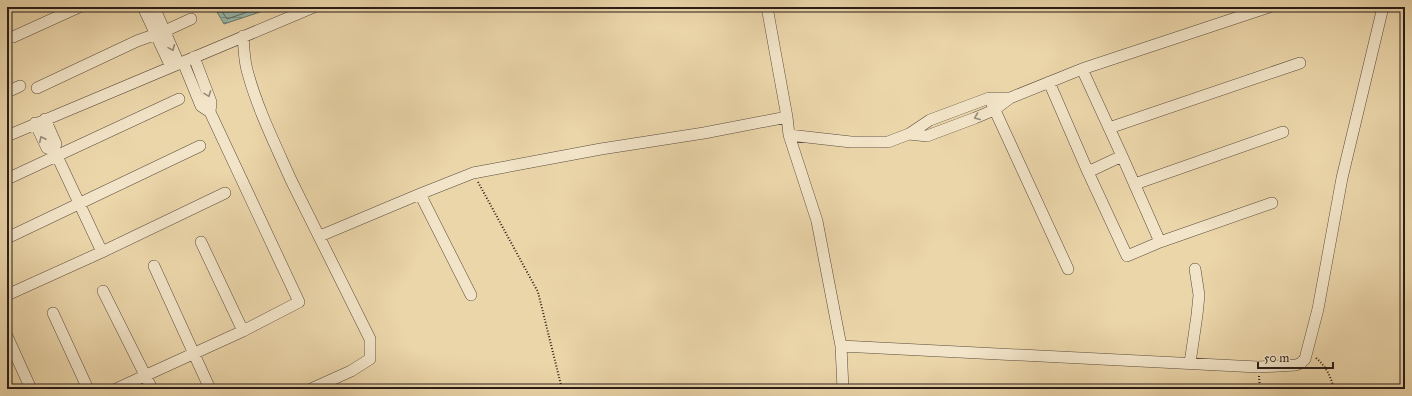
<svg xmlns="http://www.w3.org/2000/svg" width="1412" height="396" font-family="'IM FELL Great Primer',serif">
  <defs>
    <pattern id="water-rules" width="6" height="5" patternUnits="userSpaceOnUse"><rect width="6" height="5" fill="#98b9ac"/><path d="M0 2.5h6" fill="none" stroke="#7c968b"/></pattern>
  </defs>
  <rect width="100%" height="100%" fill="#ebd6aa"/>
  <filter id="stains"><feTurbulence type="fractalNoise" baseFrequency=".005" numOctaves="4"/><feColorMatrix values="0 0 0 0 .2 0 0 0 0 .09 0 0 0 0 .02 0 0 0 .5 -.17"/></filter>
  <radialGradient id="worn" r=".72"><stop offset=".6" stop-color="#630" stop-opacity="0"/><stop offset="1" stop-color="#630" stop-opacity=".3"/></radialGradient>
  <!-- water -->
  <path fill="url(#water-rules)" stroke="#6c7b71" d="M214 7H275L224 24Z"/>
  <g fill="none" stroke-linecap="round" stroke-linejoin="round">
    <!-- shore -->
    <path stroke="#606b62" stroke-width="1" d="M219 7 227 19 262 7"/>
    <!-- minor casing -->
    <g stroke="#5a4b3c" stroke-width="12">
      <path id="minor" d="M143 7 171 67
        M154 7 179 64
        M767 7 787 117 789 135 817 221 841 346 843 389
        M243 36C244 47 244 59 247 70 257 108 275 144 291 180L370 339V359L351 371 311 389
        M13 37 79 7
        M183 62 201 106 210 112 211 102 194 57
        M1082 69 1269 7
        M1049 82 1088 172
        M37 88 137 41 165 31 191 19
        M7 92 20 86
        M992 104 1068 269
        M45 119 56 144 53 150
        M35 123 47 148 53 150 57 156 102 252
        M1109 128 1300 63
        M909 134 927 136 975 118 994 110 1010 98 1082 69 1122 156 1088 172 1127 256 1160 242 1272 203
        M789 135 851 142H888L909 134 930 120 989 98H1010
        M7 136 314 7
        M1122 156 1160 242
        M7 179 179 99
        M1135 184 1283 132
        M420 194 473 173 601 149 704 133 787 117
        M320 236 420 194 471 295
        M7 238 200 146
        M201 242 243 331
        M154 266 210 389
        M103 291 152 389
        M7 295 102 252 225 193
        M53 313 88 389
        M7 336 31 389
        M841 346 1258 367 1296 365 1301 363 1305 359 1318 309 1342 178 1383 7
        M1190 363 1197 315 1199 295 1195 269
        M116 389 243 331 299 302 210 112"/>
    </g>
    <!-- path -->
    <path stroke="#291d18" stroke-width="2" stroke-dasharray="1 2" stroke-linecap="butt" d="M478 182 538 292 562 389
      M1316 358C1326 366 1331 377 1334 389
      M1259 376 1260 389"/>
    <!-- minor -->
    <use href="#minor" stroke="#f2e4c8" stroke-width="11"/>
  </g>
  <!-- one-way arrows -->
  <defs><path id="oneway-chevron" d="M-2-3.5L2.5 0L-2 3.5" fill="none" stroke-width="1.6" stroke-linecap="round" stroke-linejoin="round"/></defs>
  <g stroke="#988a79">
    <use href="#oneway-chevron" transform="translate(172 48) rotate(66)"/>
    <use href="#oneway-chevron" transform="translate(208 94) rotate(69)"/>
    <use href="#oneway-chevron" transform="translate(977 117) rotate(159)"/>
    <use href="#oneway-chevron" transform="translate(42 139) rotate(-116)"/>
  </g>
  <!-- margin -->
  <rect width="1412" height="396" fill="none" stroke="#ebd6aa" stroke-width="24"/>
  <rect x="8" y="8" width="1396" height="380" fill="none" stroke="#291d18" stroke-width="2"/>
  <rect x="12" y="12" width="1388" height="372" fill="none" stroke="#291d18"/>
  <!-- scale -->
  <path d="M1258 362v6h75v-6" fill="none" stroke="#291d18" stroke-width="2"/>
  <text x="1264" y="362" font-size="12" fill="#291d18" stroke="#f2e4c8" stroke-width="3" paint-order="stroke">50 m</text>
  <rect width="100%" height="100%" filter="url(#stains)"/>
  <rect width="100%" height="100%" fill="url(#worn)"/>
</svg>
